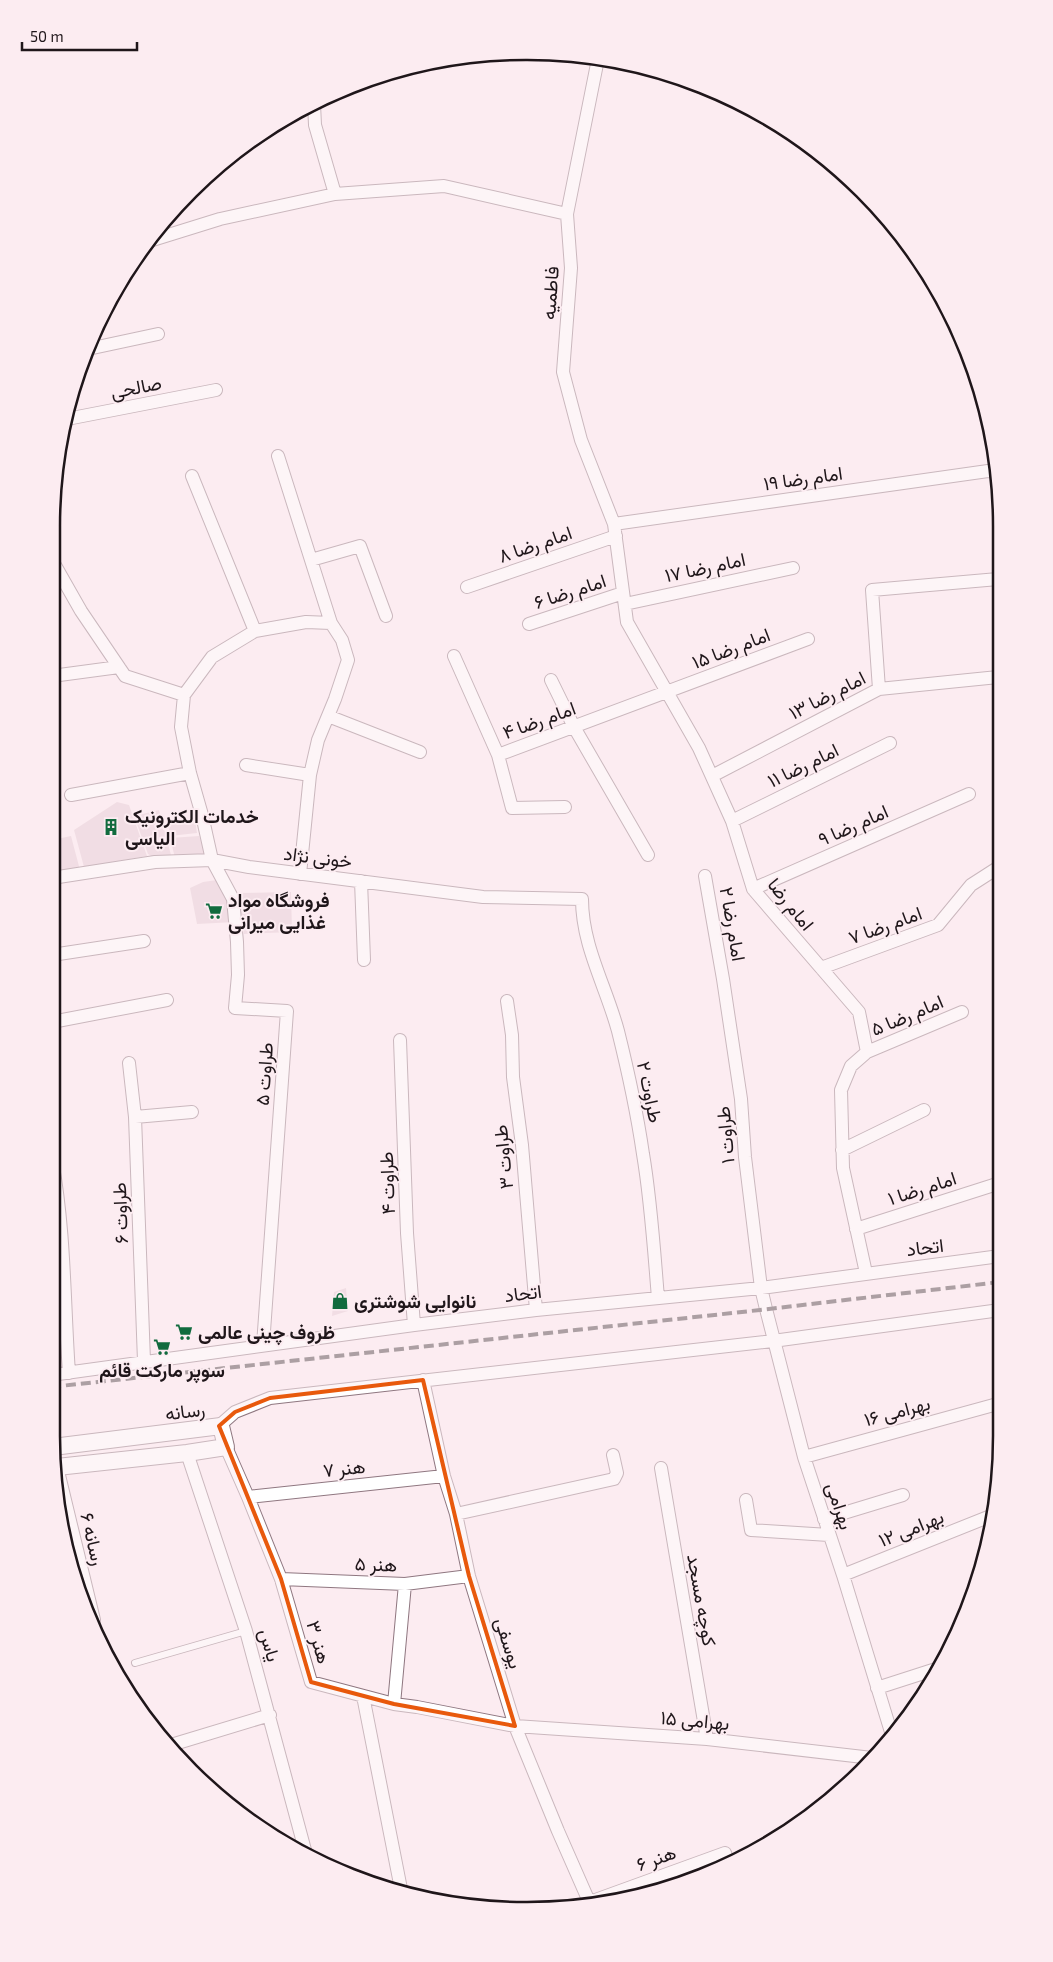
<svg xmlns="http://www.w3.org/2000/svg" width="1053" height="1962" font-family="'Exo 2',Vazirmatn,sans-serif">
  <rect width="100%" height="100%" fill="#fcecf1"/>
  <!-- building -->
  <path fill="#e5cbd5" d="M117 802 129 805 147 856 84 867 74 830Z
    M159 810 171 855 153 857 148 854 134 816Z
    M195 820 197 833 170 836 168 823Z
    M71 836 80 870 52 874V840Z
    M199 836 208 856 175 858 170 838Z
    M217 880 233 899 235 922 197 924 190 888 203 882Z
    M291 892 292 932 244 934 238 893Z
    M346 1288 348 1311 332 1316 334 1292Z"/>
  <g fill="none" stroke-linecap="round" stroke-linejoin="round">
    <!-- service casing -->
    <g stroke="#8f7780" stroke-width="8">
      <path id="service" d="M135 1663 246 1631"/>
    </g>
    <!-- minor casing -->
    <g stroke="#8f7780" stroke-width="14">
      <path id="minor" d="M598 59 567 214 571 268 563 372 581 440 614 524 627 622 699 748 732 821 753 889 859 1012 867 1052 851 1066 841 1090 843 1168 866 1273
        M314 104 315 125 335 194
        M146 242 220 219 335 194 444 186 567 214
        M88 349 158 334
        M65 417 67 419 216 390
        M278 456 331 623
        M192 476 255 631
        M614 524 988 471 998 472
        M52 560 81 611 125 676 184 695 181 727 190 773 202 815 212 860 233 899 237 942 238 975 235 1008 287 1011 263 1345
        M311 560 360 546 386 616
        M467 587 616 536
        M625 604 793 568
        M529 624 623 593
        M454 656 498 755 808 639
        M52 676 119 667
        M551 680 574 727 648 855
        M879 689 872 590 998 579
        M184 695 212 657 255 631 306 622 331 623 342 640 348 660 335 699 318 740 310 775 246 765
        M328 716 420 752
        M498 755 512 808 565 807
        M712 776 879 689 998 677
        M71 795 190 773
        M732 821 890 743
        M300 874 310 775
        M705 876 723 979 741 1099 745 1157 761 1288 766 1309 804 1457 843 1575 891 1732
        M52 878 155 862 212 860 249 867 483 897 582 899C582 946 606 986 618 1031 628 1071 637 1113 643 1154 651 1201 654 1250 658 1298
        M361 881 364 960
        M753 889 969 794
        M52 955 144 941
        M821 968 938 925 971 885 999 867
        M507 1001 512 1035 513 1077 522 1145 536 1310
        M52 1022 167 1000
        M400 1040 407 1233 414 1325
        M867 1052 962 1012
        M129 1063 135 1117 144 1361
        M135 1117 192 1112
        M842 1150 924 1110
        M52 1161C65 1230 64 1303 69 1373
        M856 1229 1000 1183
        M51 1375 414 1325 536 1310 761 1288 1000 1256
        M423 1380 444 1476 456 1514 469 1576 515 1726 558 1831 591 1906
        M219 1426 235 1412 270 1398 773 1341 1000 1310
        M226 1447 248 1497 281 1579 311 1682 394 1704 417 1707 515 1726 707 1739 872 1758
        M187 1453 246 1631 305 1850
        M804 1457 1001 1403
        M57 1467 94 1620
        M661 1468 707 1739
        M248 1497 444 1476
        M746 1500 751 1530 829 1535
        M456 1514 614 1479 617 1473 613 1455
        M824 1519 903 1495
        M843 1575 993 1515
        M281 1579 405 1584 469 1576
        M877 1688 936 1669
        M363 1696 402 1894
        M394 1704 405 1584
        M171 1745 270 1715
        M576 1907 725 1853 729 1864"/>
    </g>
    <!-- tertiary casing -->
    <g stroke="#8f7780" stroke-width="18">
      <path id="tertiary" d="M53 1447 221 1426 226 1447 187 1453 57 1467"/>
    </g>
    <!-- service -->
    <use href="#service" stroke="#fff" stroke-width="6"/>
    <!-- minor -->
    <use href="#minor" stroke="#fff" stroke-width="12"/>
    <!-- tertiary -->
    <use href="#tertiary" stroke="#fff" stroke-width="16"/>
    <!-- rail -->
    <path stroke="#4d4246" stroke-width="4" stroke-dasharray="10 5" stroke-linecap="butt" d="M51 1387 760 1310 1000 1282"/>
  </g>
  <!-- marked area -->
  <path d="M0 0H1053V1962H0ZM423 1380 469 1576 515 1726 394 1704 311 1682 281 1579 219 1426 235 1412 270 1398Z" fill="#fcecf1" fill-opacity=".55" fill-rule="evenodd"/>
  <path fill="none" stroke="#e8590c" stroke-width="4" stroke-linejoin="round" d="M423 1380 469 1576 515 1726 394 1704 311 1682 281 1579 219 1426 235 1412 270 1398Z"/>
  <!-- icons -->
  <defs>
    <g id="building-bare" transform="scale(1.35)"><path d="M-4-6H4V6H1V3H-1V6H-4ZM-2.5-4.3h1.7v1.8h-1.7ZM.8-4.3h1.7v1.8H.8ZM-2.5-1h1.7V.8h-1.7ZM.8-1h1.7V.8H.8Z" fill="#116b3e" stroke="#fcecf1" stroke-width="2.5" paint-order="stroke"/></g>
    <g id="supermarket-bare" transform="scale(1.35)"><path d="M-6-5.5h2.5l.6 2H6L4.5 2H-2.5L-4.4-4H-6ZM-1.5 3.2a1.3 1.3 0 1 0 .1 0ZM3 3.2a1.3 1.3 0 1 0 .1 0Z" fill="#116b3e" stroke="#fcecf1" stroke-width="2.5" paint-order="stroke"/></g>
    <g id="shop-bare" transform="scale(1.35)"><path d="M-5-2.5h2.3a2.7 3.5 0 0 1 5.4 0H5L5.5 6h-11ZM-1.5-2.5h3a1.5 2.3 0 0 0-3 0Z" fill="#116b3e" stroke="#fcecf1" stroke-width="2.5" paint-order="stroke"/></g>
  </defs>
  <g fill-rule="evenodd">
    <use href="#building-bare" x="111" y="827"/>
    <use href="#supermarket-bare" x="214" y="911"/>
    <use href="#shop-bare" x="340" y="1301"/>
    <use href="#supermarket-bare" x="184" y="1332"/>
    <use href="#supermarket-bare" x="162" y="1347"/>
  </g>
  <g text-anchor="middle" stroke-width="4" stroke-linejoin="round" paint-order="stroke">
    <!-- street labels -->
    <g font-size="19" fill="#1f161a" stroke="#fcecf1">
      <text transform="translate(550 293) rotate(-86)" y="7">فاطمیه</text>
      <text transform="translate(136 387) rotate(-11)" y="7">صالحی</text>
      <text transform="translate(803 478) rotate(-8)" y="7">امام رضا ۱۹</text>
      <text transform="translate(535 544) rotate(-19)" y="7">امام رضا ۸</text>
      <text transform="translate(705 567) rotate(-12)" y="7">امام رضا ۱۷</text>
      <text transform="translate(570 591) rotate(-18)" y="7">امام رضا ۶</text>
      <text transform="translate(731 648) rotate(-21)" y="7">امام رضا ۱۵</text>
      <text transform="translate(827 695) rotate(-27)" y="7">امام رضا ۱۳</text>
      <text transform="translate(539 720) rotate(-20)" y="7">امام رضا ۴</text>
      <text transform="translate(803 765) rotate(-26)" y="7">امام رضا ۱۱</text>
      <text transform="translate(853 825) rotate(-24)" y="7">امام رضا ۹</text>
      <text transform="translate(318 857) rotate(7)" y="7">خونی نژاد</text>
      <text transform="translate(791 904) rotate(51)" y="7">امام رضا</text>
      <text transform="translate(733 924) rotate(80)" y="7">امام رضا ۲</text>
      <text transform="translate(885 925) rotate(-20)" y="7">امام رضا ۷</text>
      <text transform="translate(907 1015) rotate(-23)" y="7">امام رضا ۵</text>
      <text transform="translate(264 1074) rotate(-86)" y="7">طراوت ۵</text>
      <text transform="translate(650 1092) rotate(78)" y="7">طراوت ۲</text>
      <text transform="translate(725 1135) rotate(-95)" y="7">طراوت ۱</text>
      <text transform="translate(503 1157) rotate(-96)" y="7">طراوت ۳</text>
      <text transform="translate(387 1183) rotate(-92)" y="7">طراوت ۴</text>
      <text transform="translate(922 1188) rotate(-18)" y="7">امام رضا ۱</text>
      <text transform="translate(120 1213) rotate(-92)" y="7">طراوت ۶</text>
      <text transform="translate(925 1247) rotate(-7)" y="7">اتحاد</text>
      <text transform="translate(523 1293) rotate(-7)" y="7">اتحاد</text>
      <text transform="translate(185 1411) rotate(-7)" y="7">رسانه</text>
      <text transform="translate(897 1411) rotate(-15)" y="7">بهرامی ۱۶</text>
      <text transform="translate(344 1468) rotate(-6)" y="7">هنر ۷</text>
      <text transform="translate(840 1506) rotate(72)" y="7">بهرامی</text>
      <text transform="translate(911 1528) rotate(-22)" y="7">بهرامی ۱۲</text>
      <text transform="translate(93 1539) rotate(77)" y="7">رسانه ۶</text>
      <text transform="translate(376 1564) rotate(2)" y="7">هنر ۵</text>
      <text transform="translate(702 1600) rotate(80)" y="7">کوچه مسجد</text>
      <text transform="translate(319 1642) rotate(74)" y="7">هنر ۳</text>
      <text transform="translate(509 1643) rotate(73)" y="7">یوسفی</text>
      <text transform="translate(270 1645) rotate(74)" y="7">یاس</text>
      <text transform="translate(695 1720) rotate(5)" y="7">بهرامی ۱۵</text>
      <text transform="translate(656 1858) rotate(-20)" y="7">هنر ۶</text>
    </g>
    <!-- poi labels -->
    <g font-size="19" font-weight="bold" fill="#1f161a" stroke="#fcecf1" text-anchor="start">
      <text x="125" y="823">خدمات الکترونیک<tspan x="125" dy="22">الیاسی</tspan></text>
      <text x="228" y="907">فروشگاه مواد<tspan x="228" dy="22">غذایی میرانی</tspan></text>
      <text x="354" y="1308">نانوایی شوشتری</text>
      <text x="198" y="1339">ظروف چینی عالمی</text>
      <text x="162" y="1377" text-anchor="middle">سوپر مارکت قائم</text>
    </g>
  </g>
  <!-- crop -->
  <path d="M0 0H1053V1962H0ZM526 60H527A466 466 0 0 1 993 526V1436A466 466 0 0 1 527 1902H526A466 466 0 0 1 60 1436V526A466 466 0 0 1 526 60Z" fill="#fcecf1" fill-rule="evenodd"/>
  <path fill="none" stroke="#1f161a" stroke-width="2.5" d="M526 60H527A466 466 0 0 1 993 526V1436A466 466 0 0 1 527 1902H526A466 466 0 0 1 60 1436V526A466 466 0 0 1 526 60Z"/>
  <!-- scale -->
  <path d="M22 42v8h115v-8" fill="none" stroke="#1f161a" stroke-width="2.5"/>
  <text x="30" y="42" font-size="15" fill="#1f161a" stroke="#fcecf1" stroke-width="4" paint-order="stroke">50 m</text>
</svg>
